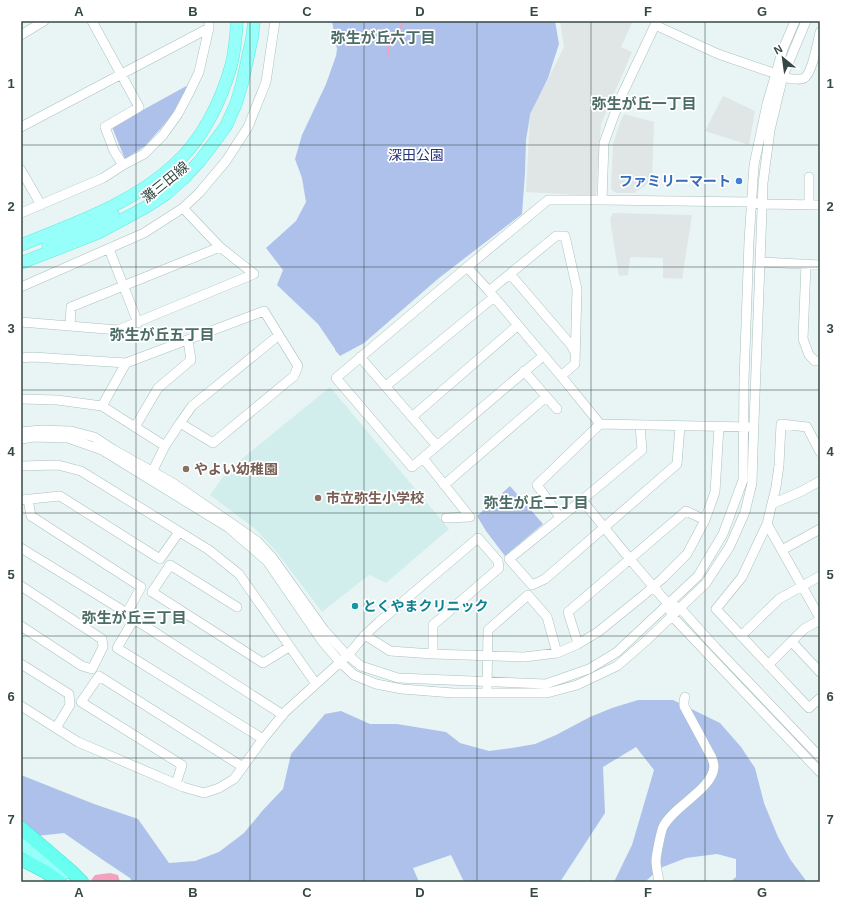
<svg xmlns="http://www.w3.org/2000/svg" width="841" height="903" font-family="Arial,'Noto Sans JP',sans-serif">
  <rect width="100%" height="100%" fill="#e8f5f4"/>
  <!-- education -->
  <path fill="#d1eeed" d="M330 387 449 529 386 583 376 578 369 575 322 612 275 550 254 528 210 495 227 471Z"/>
  <!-- green -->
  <path fill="#aec1eb" d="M332 21H555L559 44 548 78 530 116 526 140 525 173 522 214 439 278 364 343 340 356 335 350V349L318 324 277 285 283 270 266 248 296 221 306 202 302 178 295 159 302 135 326 84 336 56 337 49Z
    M190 84 176 109 162 127 145 146 125 159 112 127Z
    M510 486 543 524 505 556 486 531 477 516Z
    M638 700H673L720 723 741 747 755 768 764 803 778 837 790 859 807 882H730L736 877V859L717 854 686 858 660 868 647 880 646 882H614L632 845 654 770 636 747 603 767 605 813 560 882H464L451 855 413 868 419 882H132L130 878 103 860 64 833 37 836 21 845V775L94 804 138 819 169 863 195 861 219 852 244 833 263 810 283 789 291 754 325 714 341 711 370 724H397L446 732 460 743 489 751 512 748 535 744 556 735 590 717 612 708Z"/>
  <!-- parking -->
  <path fill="#e0e6e5" d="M560 21H628L632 23 621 47 632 52 601 124 596 196 526 192 530 114 564 47Z
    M723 96 755 111 749 145 705 131Z
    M624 114 654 122 652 181 634 193H616L611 189 613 144 621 120Z
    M613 213 692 215 682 279 663 278V258L630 257 628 275 619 276 610 219Z"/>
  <!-- water -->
  <path fill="#f4a1bf" d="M110 873 118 875 120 882H93L91 880 95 875Z"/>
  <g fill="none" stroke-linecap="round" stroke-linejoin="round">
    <!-- stream -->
    <path stroke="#f4a1bf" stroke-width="2" d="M388 55C388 50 388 43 391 38 395 31 401 32 402 21"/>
    <!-- minor casing -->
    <g stroke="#aac1be" stroke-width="10">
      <path id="minor" d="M92 21 139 107 105 127 114 151 123 165
        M657 21 620 99 604 143 602 200 751 202 762 204 820 205
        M655 25 718 54 791 79C795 79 801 80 804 78 812 74 818 41 820 32
        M21 35 44 21
        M21 127 209 28
        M21 170 41 205
        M602 200H548L467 267 489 291 561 376 600 424 748 427
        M809 205V177
        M21 213 103 178 123 165 144 154 163 135 178 114 189 93 199 72 209 28V21
        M109 249 138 323
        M760 262 820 265
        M806 264 803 339 809 355 815 361H820
        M467 267 336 378 412 467 543 356
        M510 274 571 345 575 352
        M21 287 144 233 183 208 199 193 226 161 248 127 266 82 275 21
        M489 291 556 236H565L577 289 575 364 561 376
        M21 322 118 330 254 274 220 247 183 208
        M70 326 71 307 220 247
        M360 357 412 417 437 446
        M21 358 33 357 126 363 264 311 298 366 294 376 213 443 180 423 192 406 279 335
        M524 371 557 409
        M386 386 494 297
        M21 399 57 400 102 406 165 446
        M102 406 126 363
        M412 417 517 326
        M640 425 642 450 582 500 629 558 668 604 672 616 820 772
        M135 427 158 388 191 360 188 340
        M21 432 41 430 71 431 94 437 114 450 173 483 257 541 272 557 324 630 344 652 361 666 398 678 546 684 589 669 617 652 698 576 723 534 743 480 744 380 749 241 754 165 767 104 783 49 795 21
        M21 439 34 437 68 438 102 450 229 528 267 561 322 641 340 662 354 675 376 684 402 689 453 693H547L577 685 617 666 647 640 706 583 730 546 745 512 752 483 753 449 763 183 770 130 783 76 806 21
        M820 452 807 427 781 424 779 465 776 487 767 524 820 618
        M423 458 470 517
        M21 466 58 465 81 471 209 550 239 574 316 684
        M150 476 165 446 180 423
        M444 485 546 397
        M21 500 60 496 160 559 179 532
        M582 500 509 559 532 585 545 579 677 464 680 426
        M772 504 802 491 820 481
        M560 517 537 485 600 424
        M446 518 470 517
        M767 524 742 577 716 609 809 708 820 698
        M21 548 127 613 141 587 31 516 28 499
        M782 550 820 529
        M21 586 102 639 103 647 92 669 82 666 21 626
        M675 606 680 608 716 648 820 757
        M237 607 170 565 152 592 263 663 289 647
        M365 635 390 651 433 654 524 657 557 653 578 644 598 632 645 594 663 578 687 554 705 520 715 492 719 427
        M741 636 779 599 820 576
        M792 642 820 672
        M578 644 568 612 686 511 705 520
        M21 664 69 694 70 705 56 728
        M768 665 804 629 820 620
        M487 688 488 630 528 595 547 617 557 653
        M21 706 78 742 183 787 204 793 219 788 234 779 263 739 285 712 348 655 365 635 379 622 478 538 498 561 499 568 433 625V654
        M263 739 117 648 134 619 283 715
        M176 784 182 765 81 702 99 676 243 767
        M659 882C658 875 656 867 656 861 656 856 661 831 663 827 673 806 712 790 714 767 714 764 713 761 712 758L684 706V701L685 697"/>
    </g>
    <!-- major casing -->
    <g stroke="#60eae0" stroke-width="13">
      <path id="major" d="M21 245C73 224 132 204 174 165 202 140 221 102 231 66 235 52 236 36 237 21
        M48 245 96 225 114 216
        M21 263 98 233 146 207 166 194 183 179 199 162 215 141 226 126 236 104 242 84 252 38 254 21
        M21 844 53 864 65 873"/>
    </g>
    <!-- highway casing -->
    <g stroke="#31e5cd" stroke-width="14">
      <path id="highway" d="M21 828 71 871 82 882
        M21 859 44 871 60 882"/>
    </g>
    <!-- minor -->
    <use href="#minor" stroke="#fff" stroke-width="9"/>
    <!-- major -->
    <use href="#major" stroke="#96fffa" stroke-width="12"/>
    <!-- highway -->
    <use href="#highway" stroke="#68fff0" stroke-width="13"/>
  </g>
  <!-- grid -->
  <path fill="none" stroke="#364845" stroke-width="1" stroke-opacity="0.55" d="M136 21V882M250 21V882M364 21V882M477 21V882M591 21V882M705 21V882M21 145H820M21 267H820M21 390H820M21 513H820M21 636H820M21 758H820"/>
  <!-- markers -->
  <circle fill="#3f7fe0" stroke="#fff" stroke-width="1.5" cx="739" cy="181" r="4"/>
  <g fill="#8d6e63" stroke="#fff" stroke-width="1.5">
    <circle cx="186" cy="469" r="4"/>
    <circle cx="318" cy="498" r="4"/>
  </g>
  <circle fill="#0f9aa8" stroke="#fff" stroke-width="1.5" cx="355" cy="606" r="4"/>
  <g text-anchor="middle" stroke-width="3.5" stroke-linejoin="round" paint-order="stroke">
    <!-- park labels -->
    <g font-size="14" fill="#26327d" stroke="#fff">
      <text x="416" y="160">深田公園</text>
    </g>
    <!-- shop labels -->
    <g font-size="14" font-weight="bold" fill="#366cbe" stroke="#fff" text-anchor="end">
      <text x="731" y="186">ファミリーマート</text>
    </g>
    <!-- street labels -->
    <g font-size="14" fill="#364845" stroke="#fff">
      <text transform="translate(165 182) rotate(-39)" y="5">灘三田線</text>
    </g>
    <!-- education labels -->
    <g font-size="14" font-weight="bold" fill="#785e54" stroke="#fff" text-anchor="start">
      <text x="194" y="474">やよい幼稚園</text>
      <text x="326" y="503">市立弥生小学校</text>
    </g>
    <!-- culture labels -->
    <g font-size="14" font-weight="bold" fill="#0d838f" stroke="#fff" text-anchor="start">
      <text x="363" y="611">とくやまクリニック</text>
    </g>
    <!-- neighbourhood labels -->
    <g font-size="15" font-weight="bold" fill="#4c6c66" stroke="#fff">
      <text x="383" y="43">弥生が丘六丁目</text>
      <text x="644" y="109">弥生が丘一丁目</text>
      <text x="162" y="340">弥生が丘五丁目</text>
      <text x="536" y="508">弥生が丘二丁目</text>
      <text x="134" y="623">弥生が丘三丁目</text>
    </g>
  </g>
  <!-- border -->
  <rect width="841" height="903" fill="none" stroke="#ffffff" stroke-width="44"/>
  <!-- north arrow -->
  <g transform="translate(783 58) rotate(331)" stroke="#ffffff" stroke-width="3" paint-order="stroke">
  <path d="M0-3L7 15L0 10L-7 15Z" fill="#364845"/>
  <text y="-6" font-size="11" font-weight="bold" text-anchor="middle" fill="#364845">N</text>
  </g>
  <rect x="22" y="22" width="797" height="859" fill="none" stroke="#364845" stroke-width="1.5"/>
  <g font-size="13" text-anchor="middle" font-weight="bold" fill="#364845">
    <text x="79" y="16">A</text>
    <text x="193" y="16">B</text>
    <text x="307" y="16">C</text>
    <text x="420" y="16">D</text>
    <text x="534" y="16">E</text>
    <text x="648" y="16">F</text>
    <text x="762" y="16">G</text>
    <text x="11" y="88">1</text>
    <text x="830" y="88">1</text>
    <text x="11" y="211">2</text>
    <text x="830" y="211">2</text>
    <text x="11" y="333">3</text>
    <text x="830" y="333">3</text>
    <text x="11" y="456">4</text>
    <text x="830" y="456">4</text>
    <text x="11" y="579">5</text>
    <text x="830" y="579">5</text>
    <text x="11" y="701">6</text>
    <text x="830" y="701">6</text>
    <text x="11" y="824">7</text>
    <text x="830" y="824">7</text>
    <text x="79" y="897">A</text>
    <text x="193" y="897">B</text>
    <text x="307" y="897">C</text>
    <text x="420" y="897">D</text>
    <text x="534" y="897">E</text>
    <text x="648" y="897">F</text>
    <text x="762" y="897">G</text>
  </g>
</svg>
